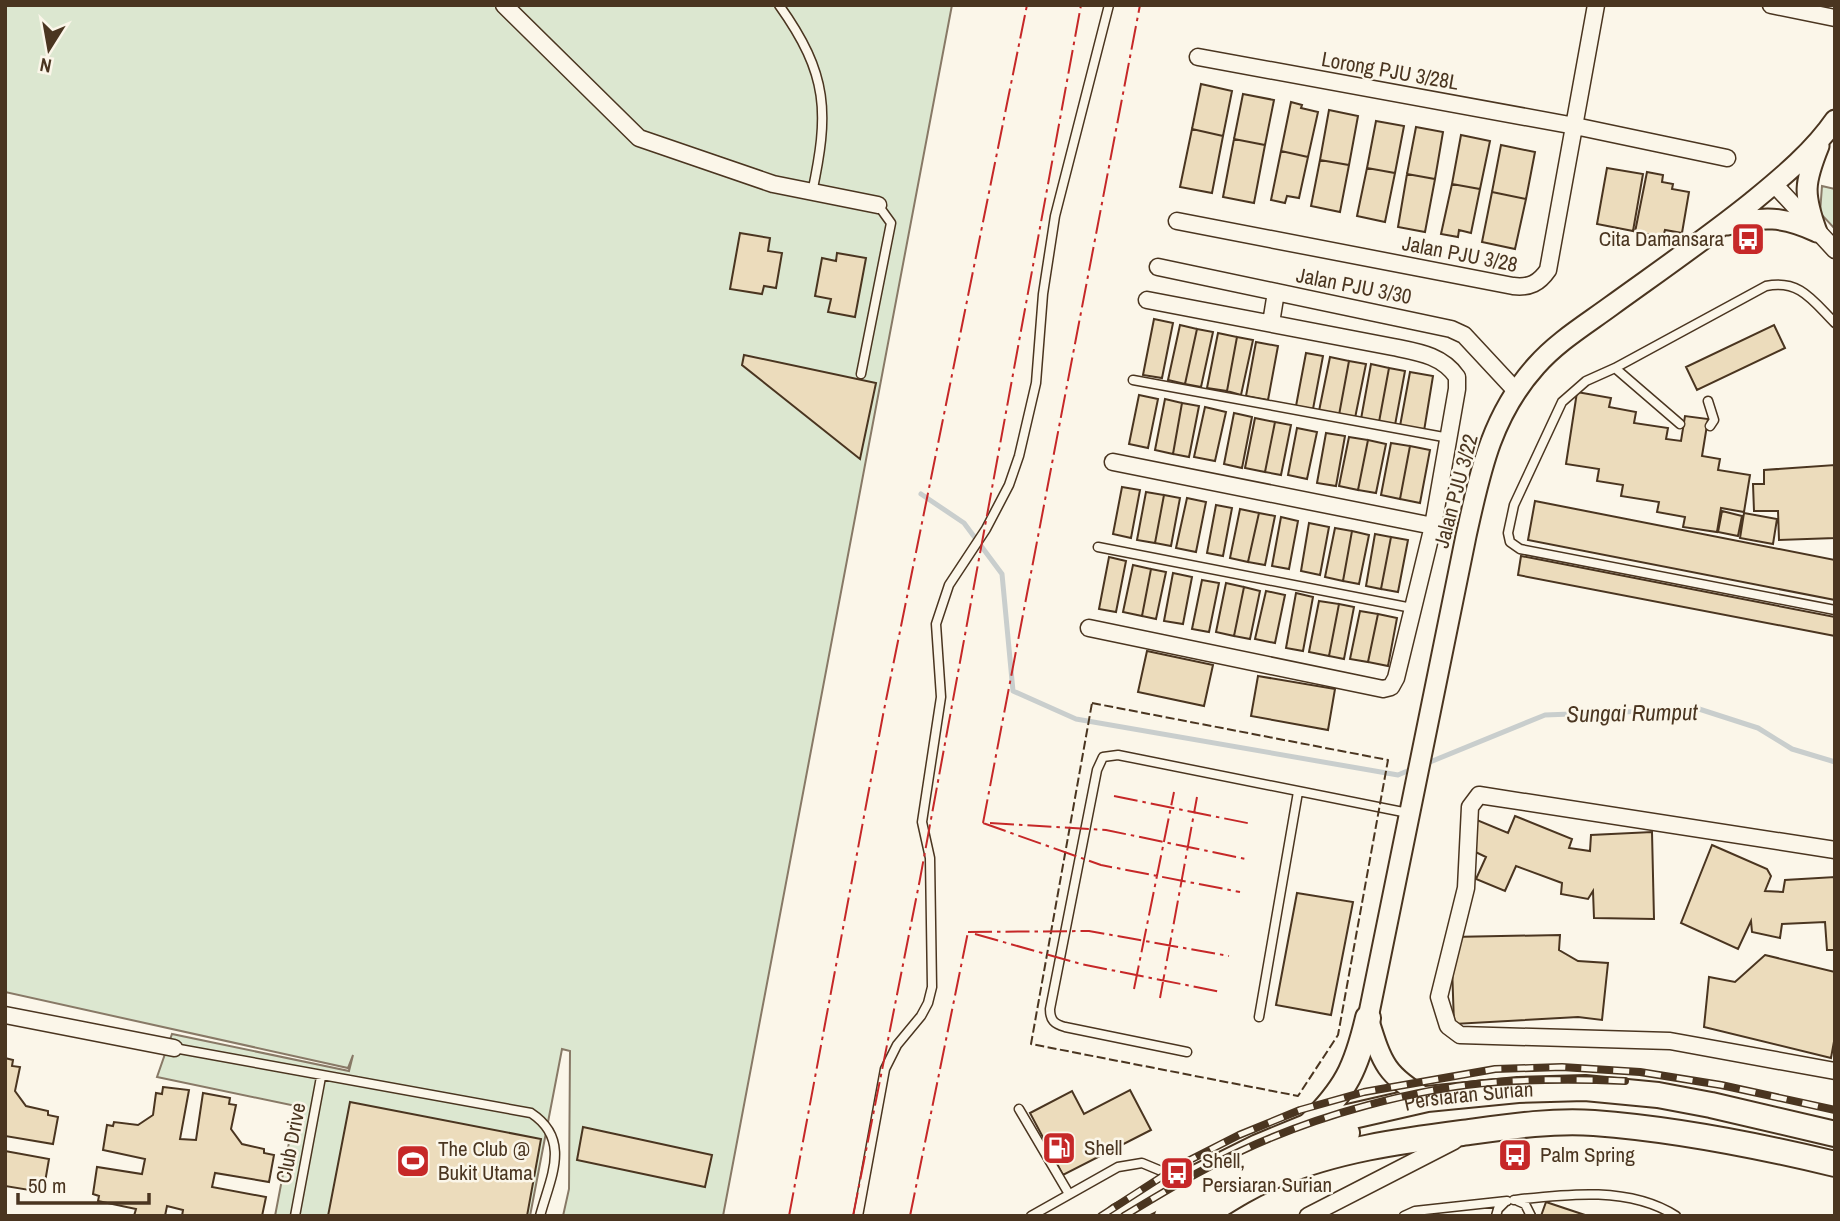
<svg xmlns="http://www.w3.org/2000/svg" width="1840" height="1221" font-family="'Archivo Narrow',sans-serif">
  <rect width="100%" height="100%" fill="#fbf6e9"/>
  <!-- green -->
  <path fill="#dce7d0" stroke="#887966" stroke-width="2" d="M5 5H952L723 1216H563L569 1189 570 1051 562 1049 530 1216H275L296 1106 157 1077 172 1034 349 1071 353 1055 348 1068 5 992Z
    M1822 186 1835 189V229L1820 213Z"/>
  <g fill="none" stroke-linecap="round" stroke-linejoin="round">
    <!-- stream -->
    <path stroke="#c9cecd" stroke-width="5" d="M921 494 964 523 1002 574 1013 691 1076 719 1398 775 1412 769
      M1425 764 1545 715 1699 709 1758 728 1792 749 1835 762"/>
  </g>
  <!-- building -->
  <path fill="#ecdcbc" stroke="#4a3520" stroke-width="2" d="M1201 84 1232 91 1223 136 1192 129Z
    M1243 94 1274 100 1265 145 1234 139Z
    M1291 102 1302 105 1301 108 1318 112 1308 157 1281 151Z
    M1329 110 1358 116 1349 165 1320 160Z
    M1376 121 1404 126 1395 173 1367 168Z
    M1416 127 1443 132 1435 179 1407 174Z
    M1192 129 1223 136 1212 193 1180 187Z
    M1461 135 1490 141 1480 189 1452 184Z
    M1234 139 1265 145 1254 203 1223 197Z
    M1501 145 1535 152 1526 199 1492 192Z
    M1281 151 1308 157 1299 198 1287 196 1285 203 1271 200Z
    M1320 160 1349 165 1340 212 1311 206Z
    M1367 168 1395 173 1385 222 1357 216Z
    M1607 168 1643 174 1633 231 1597 224Z
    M1647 172 1663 175 1662 182 1673 184 1672 189 1689 192 1682 233 1665 230 1663 237 1635 232Z
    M1407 174 1435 179 1425 232 1398 227Z
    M1452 184 1480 189 1471 233 1459 230 1458 237 1441 234Z
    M1492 192 1526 199 1515 249 1482 242Z
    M740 233 770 238 768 251 782 253 776 288 764 286 762 294 730 289Z
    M837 253 866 258 855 317 828 312 831 299 815 296 822 258 836 261Z
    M1154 319 1173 323 1162 378 1143 375Z
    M1180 325 1197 329 1185 384 1168 380Z
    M1774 325 1785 348 1697 390 1686 367Z
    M1197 329 1213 332 1201 387 1185 384Z
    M1218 333 1237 337 1227 391 1207 388Z
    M1237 337 1253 340 1241 395 1227 391Z
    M1256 342 1278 346 1268 400 1246 396Z
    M1306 353 1323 356 1313 409 1296 406Z
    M744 355 876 383 860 459 742 365Z
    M1330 357 1349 361 1339 415 1319 411Z
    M1349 361 1366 364 1355 418 1339 415Z
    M1371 364 1389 368 1379 422 1361 419Z
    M1389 368 1405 371 1395 425 1379 422Z
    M1410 372 1433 376 1424 431 1400 426Z
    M1577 392 1611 398 1609 407 1636 412 1634 423 1668 428 1666 439 1681 441 1685 416 1708 419 1702 456 1720 459 1718 470 1750 475 1744 512 1721 508 1717 532 1683 527 1685 517 1657 512 1659 502 1621 496 1623 485 1597 481 1599 469 1566 464Z
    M1139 395 1158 399 1148 448 1129 444Z
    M1165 399 1182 403 1173 454 1155 450Z
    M1182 403 1199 406 1189 457 1173 454Z
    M1205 407 1226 412 1215 461 1194 457Z
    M1234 413 1252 417 1242 468 1224 464Z
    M1255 418 1275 422 1265 472 1245 468Z
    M1275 422 1291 425 1281 475 1265 472Z
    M1297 428 1317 432 1307 479 1288 475Z
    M1326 433 1345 436 1336 486 1317 483Z
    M1349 437 1368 440 1358 490 1339 486Z
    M1368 440 1386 444 1376 493 1358 490Z
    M1391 443 1410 446 1400 499 1381 495Z
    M1410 446 1430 450 1420 503 1400 499Z
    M1835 465V538L1779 540 1778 511H1754L1753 484H1764V470Z
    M1122 487 1140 490 1131 538 1113 534Z
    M1146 492 1164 495 1155 543 1137 540Z
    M1164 495 1180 498 1171 546 1155 543Z
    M1187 498 1206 502 1196 552 1176 548Z
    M1535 501 1835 560V600L1528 540Z
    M1216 505 1232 508 1223 556 1207 553Z
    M1240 509 1259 513 1248 562 1230 558Z
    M1722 511 1742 516 1738 536 1718 532Z
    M1259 513 1275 516 1265 565 1248 562Z
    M1744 513 1777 519 1773 544 1740 538Z
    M1281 517 1298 521 1289 569 1272 566Z
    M1309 523 1329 527 1320 575 1301 571Z
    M1335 528 1352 531 1343 581 1325 577Z
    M1352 531 1369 535 1359 584 1343 581Z
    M1375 534 1391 537 1381 589 1366 586Z
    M1391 537 1408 540 1398 592 1381 589Z
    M1521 556 1835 617V636L1518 575Z
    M1109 557 1126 561 1116 612 1099 609Z
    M1133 565 1151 569 1142 616 1123 612Z
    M1151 569 1166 572 1156 619 1142 616Z
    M1173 573 1192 577 1183 624 1164 621Z
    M1202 580 1219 583 1209 632 1192 629Z
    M1226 583 1244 587 1234 636 1216 632Z
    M1244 587 1260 591 1250 639 1234 636Z
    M1266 591 1285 595 1275 643 1255 639Z
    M1296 593 1313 597 1303 651 1286 648Z
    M1319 601 1339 604 1329 656 1309 652Z
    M1339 604 1354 607 1344 659 1329 656Z
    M1360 611 1378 614 1368 662 1350 659Z
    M1378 614 1397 618 1388 666 1368 662Z
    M1147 651 1213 665 1204 706 1138 692Z
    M1258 676 1335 689 1328 730 1251 716Z
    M1515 816 1572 839 1569 848 1590 851 1591 835 1652 832 1654 919 1594 918 1593 891 1588 899 1561 894 1562 883 1516 866 1505 891 1476 879 1486 857 1467 848 1477 820 1508 833Z
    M1712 845 1767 869 1771 876 1765 891 1783 892 1785 880 1835 877V950H1827L1825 922 1782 924 1780 938 1752 932 1751 921 1738 949 1681 923Z
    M1297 893 1353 902 1331 1015 1276 1005Z
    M1560 935 1559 950 1578 961 1608 963 1602 1020 1578 1017 1454 1024 1451 937Z
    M1765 955 1835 972V1036L1831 1058 1704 1027 1709 977 1735 982Z
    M5 1058 13 1060 12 1066 20 1067 15 1091 26 1106 48 1111V1115L58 1117 53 1144 5 1136Z
    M163 1087 189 1090 180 1139 196 1140 203 1093 230 1098 229 1104 236 1105 231 1129 242 1144 264 1149V1153L274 1155 269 1182 215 1173 212 1187 266 1197 262 1216H182L183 1210 167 1206 165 1216H134L136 1209 98 1201 99 1196 93 1194 97 1167 142 1174 145 1159 103 1150 107 1125 113 1126 114 1122 138 1125 153 1115 156 1093 162 1094Z
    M1130 1090 1151 1130 1063 1175 1030 1113 1072 1091 1084 1114Z
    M350 1102 541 1139 527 1216H328Z
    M583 1127 712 1155 705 1187 577 1160Z
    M5 1151 49 1159 44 1188 37 1186 35 1191 5 1186Z
    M1546 1202 1588 1216H1541Z"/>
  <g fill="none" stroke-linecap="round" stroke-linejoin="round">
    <!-- service casing -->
    <g stroke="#4a3520" stroke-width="11">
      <path id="service" d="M779 5C829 75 829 113 812 193
        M1835 323C1813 301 1800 279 1766 286L1615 368 1586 381 1562 402 1514 505 1508 533 1510 542 1520 549 1835 610
        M1615 368 1680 424
        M861 374 891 223 878 205
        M1133 380 1449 438
        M1708 401 1714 420 1710 426
        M1098 547 1412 608
        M1259 1017 1298 792
        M174 1048 531 1113C572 1140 550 1178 540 1216
        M1187 1052 1065 1027C1054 1024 1050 1020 1050 1009L1097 770 1103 757 1118 755 1408 813
        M1019 1109 1069 1194
        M1514 1200C1566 1194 1629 1186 1676 1216
        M1518 1201 1525 1204 1531 1216
        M295 1216 321 1077
        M858 1216 885 1069 897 1045 921 1016 928 1003 932 987 930 858 922 822 941 697 936 624 949 585 986 529 1009 485 1019 456 1036 383 1043 294 1055 216 1109 5
        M1031 1216 1118 1167 1142 1163 1183 1180
        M1404 1216 1415 1211 1507 1201
        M1496 1216 1498 1209 1505 1202"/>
    </g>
    <!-- minor casing -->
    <g stroke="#4a3520" stroke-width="19">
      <path id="minor" d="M504 5 639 138 773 184 878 205
        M1771 5 1835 18
        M1198 57 1575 126 1727 158
        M1774 184 1835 250
        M1177 221 1513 286C1530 288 1539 283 1548 270L1596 5
        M1158 267 1451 329 1464 335 1517 392
        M1271 323 1276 292
        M1113 462 1433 526
        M1089 628 1383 689 1391 687 1396 678 1433 526 1457 389V377C1442 355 1417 352 1393 347L1147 300
        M1835 850 1479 795 1470 807 1466 888 1439 997 1448 1026 1460 1035 1670 1041 1835 1071
        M5 1015 174 1048
        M1308 1216 1454 1141"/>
    </g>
    <!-- tertiary casing -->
    <g stroke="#4a3520" stroke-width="23">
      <path id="tertiary" d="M1727 225C1763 216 1783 216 1817 232
        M1817 232C1803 194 1804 183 1819 146
        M1427 1099C1385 1075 1382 1063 1368 1018L1466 536C1480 473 1491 416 1536 366 1557 342 1585 325 1611 306 1658 272 1706 239 1752 202 1781 178 1813 152 1835 120"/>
    </g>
    <!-- primary casing -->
    <g stroke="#4a3520" stroke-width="28">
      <g id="primary">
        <path d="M1309 1126C1346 1089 1356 1069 1368 1018"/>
        <path id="s1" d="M1119 1216 1258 1147 1309 1126 1427 1099 1518 1090 1585 1088 1658 1095 1711 1105 1835 1134"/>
        <path d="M1167 1216C1223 1180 1283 1151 1347 1133"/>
        <path d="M1202 1216C1226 1201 1250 1185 1276 1175 1335 1150 1400 1141 1462 1133 1506 1127 1550 1120 1594 1123 1675 1129 1756 1145 1835 1164"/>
      </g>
    </g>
    <!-- service -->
    <use href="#service" stroke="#fbf6e9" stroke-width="8"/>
    <!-- minor -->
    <use href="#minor" stroke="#fbf6e9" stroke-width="16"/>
    <!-- tertiary -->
    <use href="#tertiary" stroke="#fbf6e9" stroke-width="19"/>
    <!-- primary -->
    <use href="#primary" stroke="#fbf6e9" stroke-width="24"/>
    <!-- rail casing -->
    <g stroke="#4a3520" stroke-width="8">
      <path id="rail" d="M1101 1216 1180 1165 1239 1135 1300 1110 1364 1092 1495 1069 1562 1067 1640 1072 1721 1085 1835 1110
        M1124 1216C1162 1193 1200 1170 1241 1151 1315 1116 1415 1088 1497 1082 1540 1079 1582 1079 1625 1081"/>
    </g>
    <!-- rail -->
    <use href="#rail" stroke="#fbf6e9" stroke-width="5" stroke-dasharray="16" stroke-linecap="butt"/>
    <!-- fence -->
    <path stroke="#4a3520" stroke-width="2" stroke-dasharray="9 3.5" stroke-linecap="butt" d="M1092 703 1388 760 1338 1035 1298 1096 1031 1044Z"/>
    <!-- power -->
    <path stroke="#c62828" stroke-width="2" stroke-dasharray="24 5 3.5 5" stroke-linecap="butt" d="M1114 796 1252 824
      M983 823 1140 5
      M983 823 1101 865 1240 892
      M990 823 1106 830 1246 859
      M968 932 1089 931 1229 956
      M975 934 1081 964 1221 992
      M1134 989 1174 792
      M1160 998 1197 797
      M789 1216 883 715 1027 5
      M853 1216 920 879 1081 5
      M910 1216 968 932"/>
  </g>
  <!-- icons -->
  <defs>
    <g id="bus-square" transform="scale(1.75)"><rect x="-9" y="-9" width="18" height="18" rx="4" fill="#c62828" stroke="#fbf6e9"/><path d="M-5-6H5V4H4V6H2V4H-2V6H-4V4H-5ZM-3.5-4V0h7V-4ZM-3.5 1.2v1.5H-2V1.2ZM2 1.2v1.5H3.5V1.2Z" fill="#fff"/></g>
    <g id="fuel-square" transform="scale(1.75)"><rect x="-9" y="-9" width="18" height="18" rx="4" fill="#c62828" stroke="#fbf6e9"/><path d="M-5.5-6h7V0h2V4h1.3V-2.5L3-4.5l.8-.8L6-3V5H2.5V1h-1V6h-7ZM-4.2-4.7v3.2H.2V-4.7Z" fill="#fff"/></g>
    <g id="stadium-square" transform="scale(1.75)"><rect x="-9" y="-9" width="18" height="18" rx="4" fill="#c62828" stroke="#fbf6e9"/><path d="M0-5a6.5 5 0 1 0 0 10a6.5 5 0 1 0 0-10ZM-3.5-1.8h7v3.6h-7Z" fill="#fff"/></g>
  </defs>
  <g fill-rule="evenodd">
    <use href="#bus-square" x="1748" y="239"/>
    <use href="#fuel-square" x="1059" y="1148"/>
    <use href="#bus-square" x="1515" y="1155"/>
    <use href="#stadium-square" x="413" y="1161"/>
    <use href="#bus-square" x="1177" y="1173"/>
  </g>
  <g text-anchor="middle" stroke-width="5" stroke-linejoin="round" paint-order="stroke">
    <!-- street labels -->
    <g font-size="21" fill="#4a3520" stroke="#fbf6e9">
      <text transform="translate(1390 71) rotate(10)" y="7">Lorong PJU 3/28L</text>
      <text transform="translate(1460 254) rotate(11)" y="7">Jalan PJU 3/28</text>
      <text transform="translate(1354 286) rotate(11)" y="7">Jalan PJU 3/30</text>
      <text transform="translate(1456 491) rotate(-75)" y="7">Jalan PJU 3/22</text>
      <text dy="7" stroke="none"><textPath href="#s1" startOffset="373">Persiaran Surian</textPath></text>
      <text transform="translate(291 1143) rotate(-79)" y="7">Club Drive</text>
    </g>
    <!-- poi labels -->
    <g font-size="21" fill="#4a3520" stroke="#fbf6e9" text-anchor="start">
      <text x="1724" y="246" text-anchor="end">Cita Damansara</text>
      <text x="1084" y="1155">Shell</text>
      <text x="438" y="1156">The Club @<tspan x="438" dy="24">Bukit Utama</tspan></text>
      <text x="1540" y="1162">Palm Spring</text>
      <text x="1202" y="1168">Shell,<tspan x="1202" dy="24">Persiaran Surian</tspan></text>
    </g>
    <!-- water labels -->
    <g font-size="23" font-style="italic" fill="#4a3520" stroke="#fbf6e9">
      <text transform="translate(1632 713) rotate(-1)" y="8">Sungai Rumput</text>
    </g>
  </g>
  <!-- border -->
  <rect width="1840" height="1221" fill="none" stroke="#4a3520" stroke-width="14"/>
  <!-- north arrow -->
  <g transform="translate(49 49) rotate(191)" stroke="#fbf6e9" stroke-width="5" paint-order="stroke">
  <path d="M0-5L12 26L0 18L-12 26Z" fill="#4a3520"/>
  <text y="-10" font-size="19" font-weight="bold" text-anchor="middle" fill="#4a3520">N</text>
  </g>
  <!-- scale -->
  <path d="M18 1193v10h131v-10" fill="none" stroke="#4a3520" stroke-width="3.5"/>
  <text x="28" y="1193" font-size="21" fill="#4a3520" stroke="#fbf6e9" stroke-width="5" paint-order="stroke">50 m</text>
</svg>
